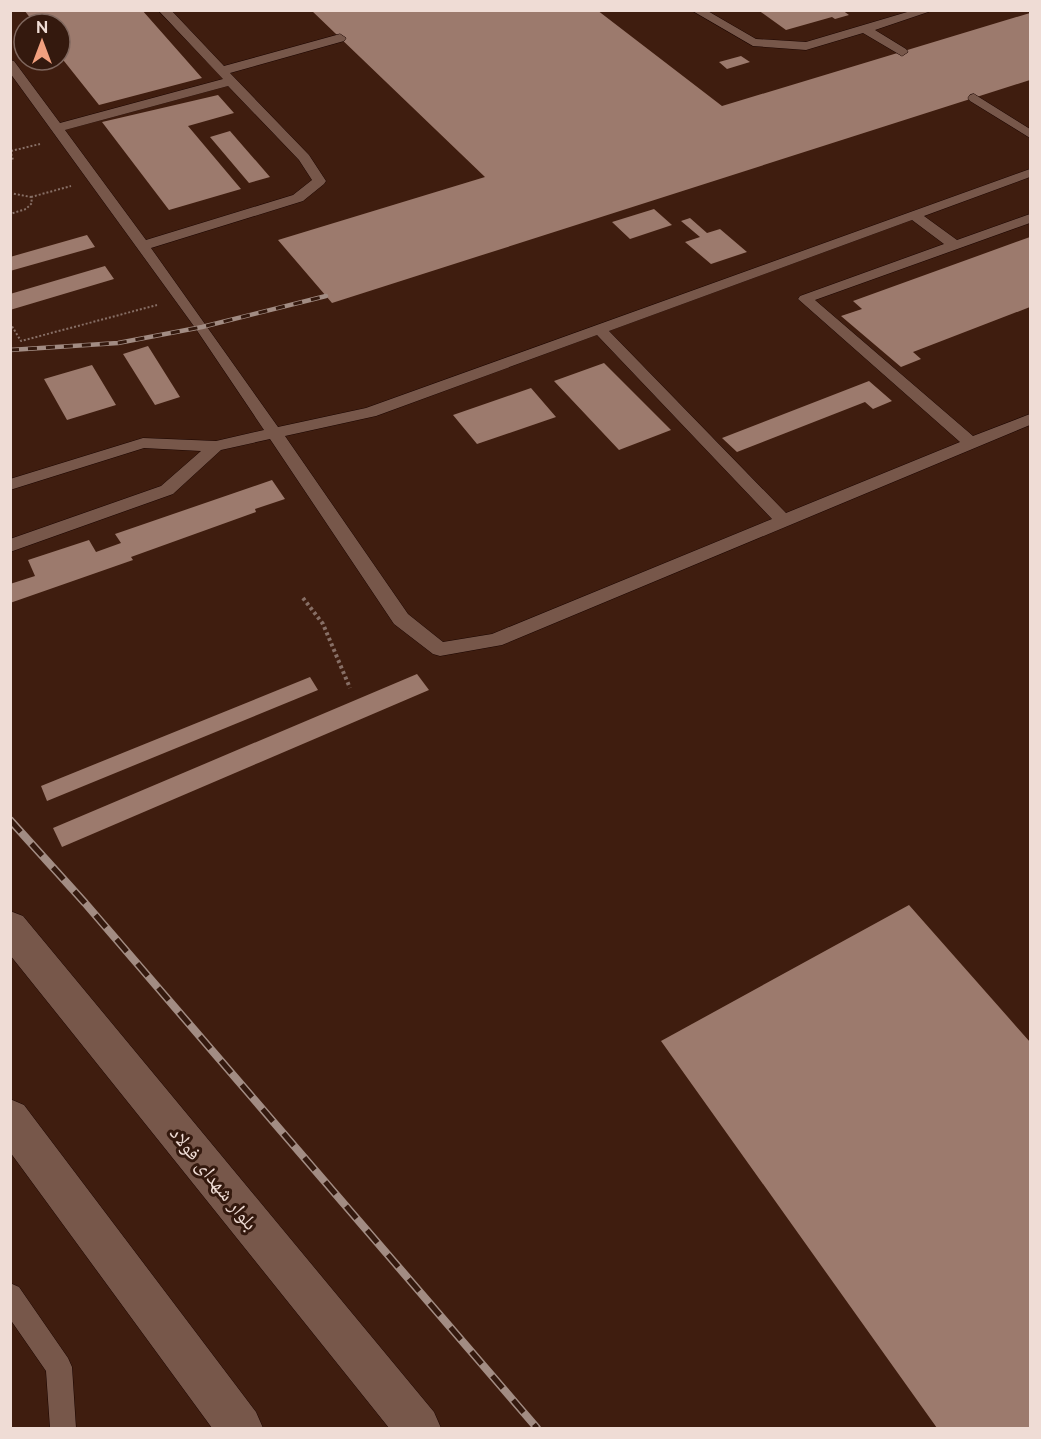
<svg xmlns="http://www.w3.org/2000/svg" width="1041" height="1439" font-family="Raleway,'Noto Naskh Arabic',sans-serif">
  <rect width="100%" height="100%" fill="#34190e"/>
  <!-- built -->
  <path fill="#3f1d0f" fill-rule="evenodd" d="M10 11H1030V1428H11ZM24 24H60V60H24Z"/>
  <!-- building -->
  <path fill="#9c7a6d" d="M24 10H142L202 78 99 105 60 56V24H35Z
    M311 10H597L722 106 1030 13V80L332 303 278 240 485 177Z
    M758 10H842L849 15 835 19 832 17 786 30Z
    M741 56 750 62 727 69 719 62Z
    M218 95 234 113 188 126 241 189 169 210 102 122Z
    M230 131 270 177 249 183 210 137Z
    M654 209 672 225 630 239 612 222Z
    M690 218 707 233 720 229 747 252 711 264 685 242 700 237 681 221Z
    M87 235 95 247 10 271V257Z
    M1030 237V307L913 352 921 359 901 367 841 316 862 309 853 301Z
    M105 266 114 279 10 310V294Z
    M148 346 180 397 155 405 123 354Z
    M604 363 671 430 619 450 554 381Z
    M92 365 116 405 67 420 44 379Z
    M869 381 892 401 873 409 865 402 737 452 722 438Z
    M531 388 556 417 477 444 453 415Z
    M272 480 285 499 255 509 256 512 131 557 133 560 10 603V584L35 576 28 560 89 540 96 552 121 543 115 534Z
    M417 674 429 690 62 847 53 828Z
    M310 677 318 690 47 801 41 786Z
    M909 905 1030 1042V1428H937L661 1041Z"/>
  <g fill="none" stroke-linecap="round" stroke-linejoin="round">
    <!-- lane casing -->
    <g stroke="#1a0400" stroke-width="1">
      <path id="lane" d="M158 10H171L224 66 340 34 346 38 344 41 230 73 309 155 326 181 324 184 303 201 151 248 278 427 366 408 1030 169V177L924 216 957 240 1030 214V223L815 300 973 436 1030 414V425L502 645 440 656 433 654 394 624 270 439 221 450 173 494 10 552V539L161 486 201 451 144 448 10 490V479L143 438 216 441 264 430 196 329 10 73V60L14 61 60 123 223 79ZM228 86 299 160 312 180 293 195 146 240 65 130ZM912 220 944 244 800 296 798 299 960 442 786 513 609 331ZM597 335 772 519 492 634 443 642 408 614 285 436 376 416Z
        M691 10H706L756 39 806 42 914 10H934L875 30 906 49 908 52 902 56 863 33 806 50 753 46Z
        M974 94 1030 129V138L970 101 968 98 970 95Z
        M10 1283 19 1287 68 1358 72 1367 76 1428H50L46 1371 10 1319Z"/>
    </g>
    <!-- secondary casing -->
    <g stroke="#1a0400" stroke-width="1">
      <path id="secondary" d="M10 911 23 916 434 1412 441 1428H389L10 955Z
        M10 1099 24 1105 256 1412 263 1428H212L10 1152Z"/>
    </g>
    <!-- path-far1 -->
    <path stroke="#876f66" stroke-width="2" stroke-dasharray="2 2" stroke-linecap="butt" d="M10 150 13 160 10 162
      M11 151 40 144
      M10 193 31 197 32 203 26 209 10 214
      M31 197 71 186
      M10 323 21 341 157 305"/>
    <!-- path -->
    <path stroke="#876f66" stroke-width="4" stroke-dasharray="3 3" stroke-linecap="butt" d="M303 598 323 624 350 688"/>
    <!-- lane -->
    <use href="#lane" fill="#77574a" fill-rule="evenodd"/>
    <!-- secondary -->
    <use href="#secondary" fill="#77574a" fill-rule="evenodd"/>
    <!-- rail-far1 casing -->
    <g stroke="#a28c83" stroke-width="4.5">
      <path id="rail-far1" d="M10 350 118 343 202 327 326 296"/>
    </g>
    <!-- rail casing -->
    <g stroke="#a28c83" stroke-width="8">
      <path id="rail" d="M10 820 85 903 537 1428"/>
    </g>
    <!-- rail-far1 -->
    <use href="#rail-far1" stroke="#34190e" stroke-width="3" stroke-dasharray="9" stroke-linecap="butt"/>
    <!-- rail -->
    <use href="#rail" stroke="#34190e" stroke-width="5" stroke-dasharray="16" stroke-linecap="butt"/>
  </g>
  <g text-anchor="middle" stroke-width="6" stroke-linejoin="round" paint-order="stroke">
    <!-- near-street labels -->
    <g font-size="20" fill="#efdcd5" stroke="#34190e">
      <text transform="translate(214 1178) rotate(51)" y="7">بلوار شهدای فولاد</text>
    </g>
  </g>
  <!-- border -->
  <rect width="1041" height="1439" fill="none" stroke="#efdcd5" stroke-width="24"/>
  <!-- north arrow -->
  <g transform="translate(42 42)"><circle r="28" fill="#34190e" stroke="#7f675e" stroke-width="1.5"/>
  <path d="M0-4.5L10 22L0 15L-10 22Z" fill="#f2a07f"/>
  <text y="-9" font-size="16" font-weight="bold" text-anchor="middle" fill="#efdcd5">N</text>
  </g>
</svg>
